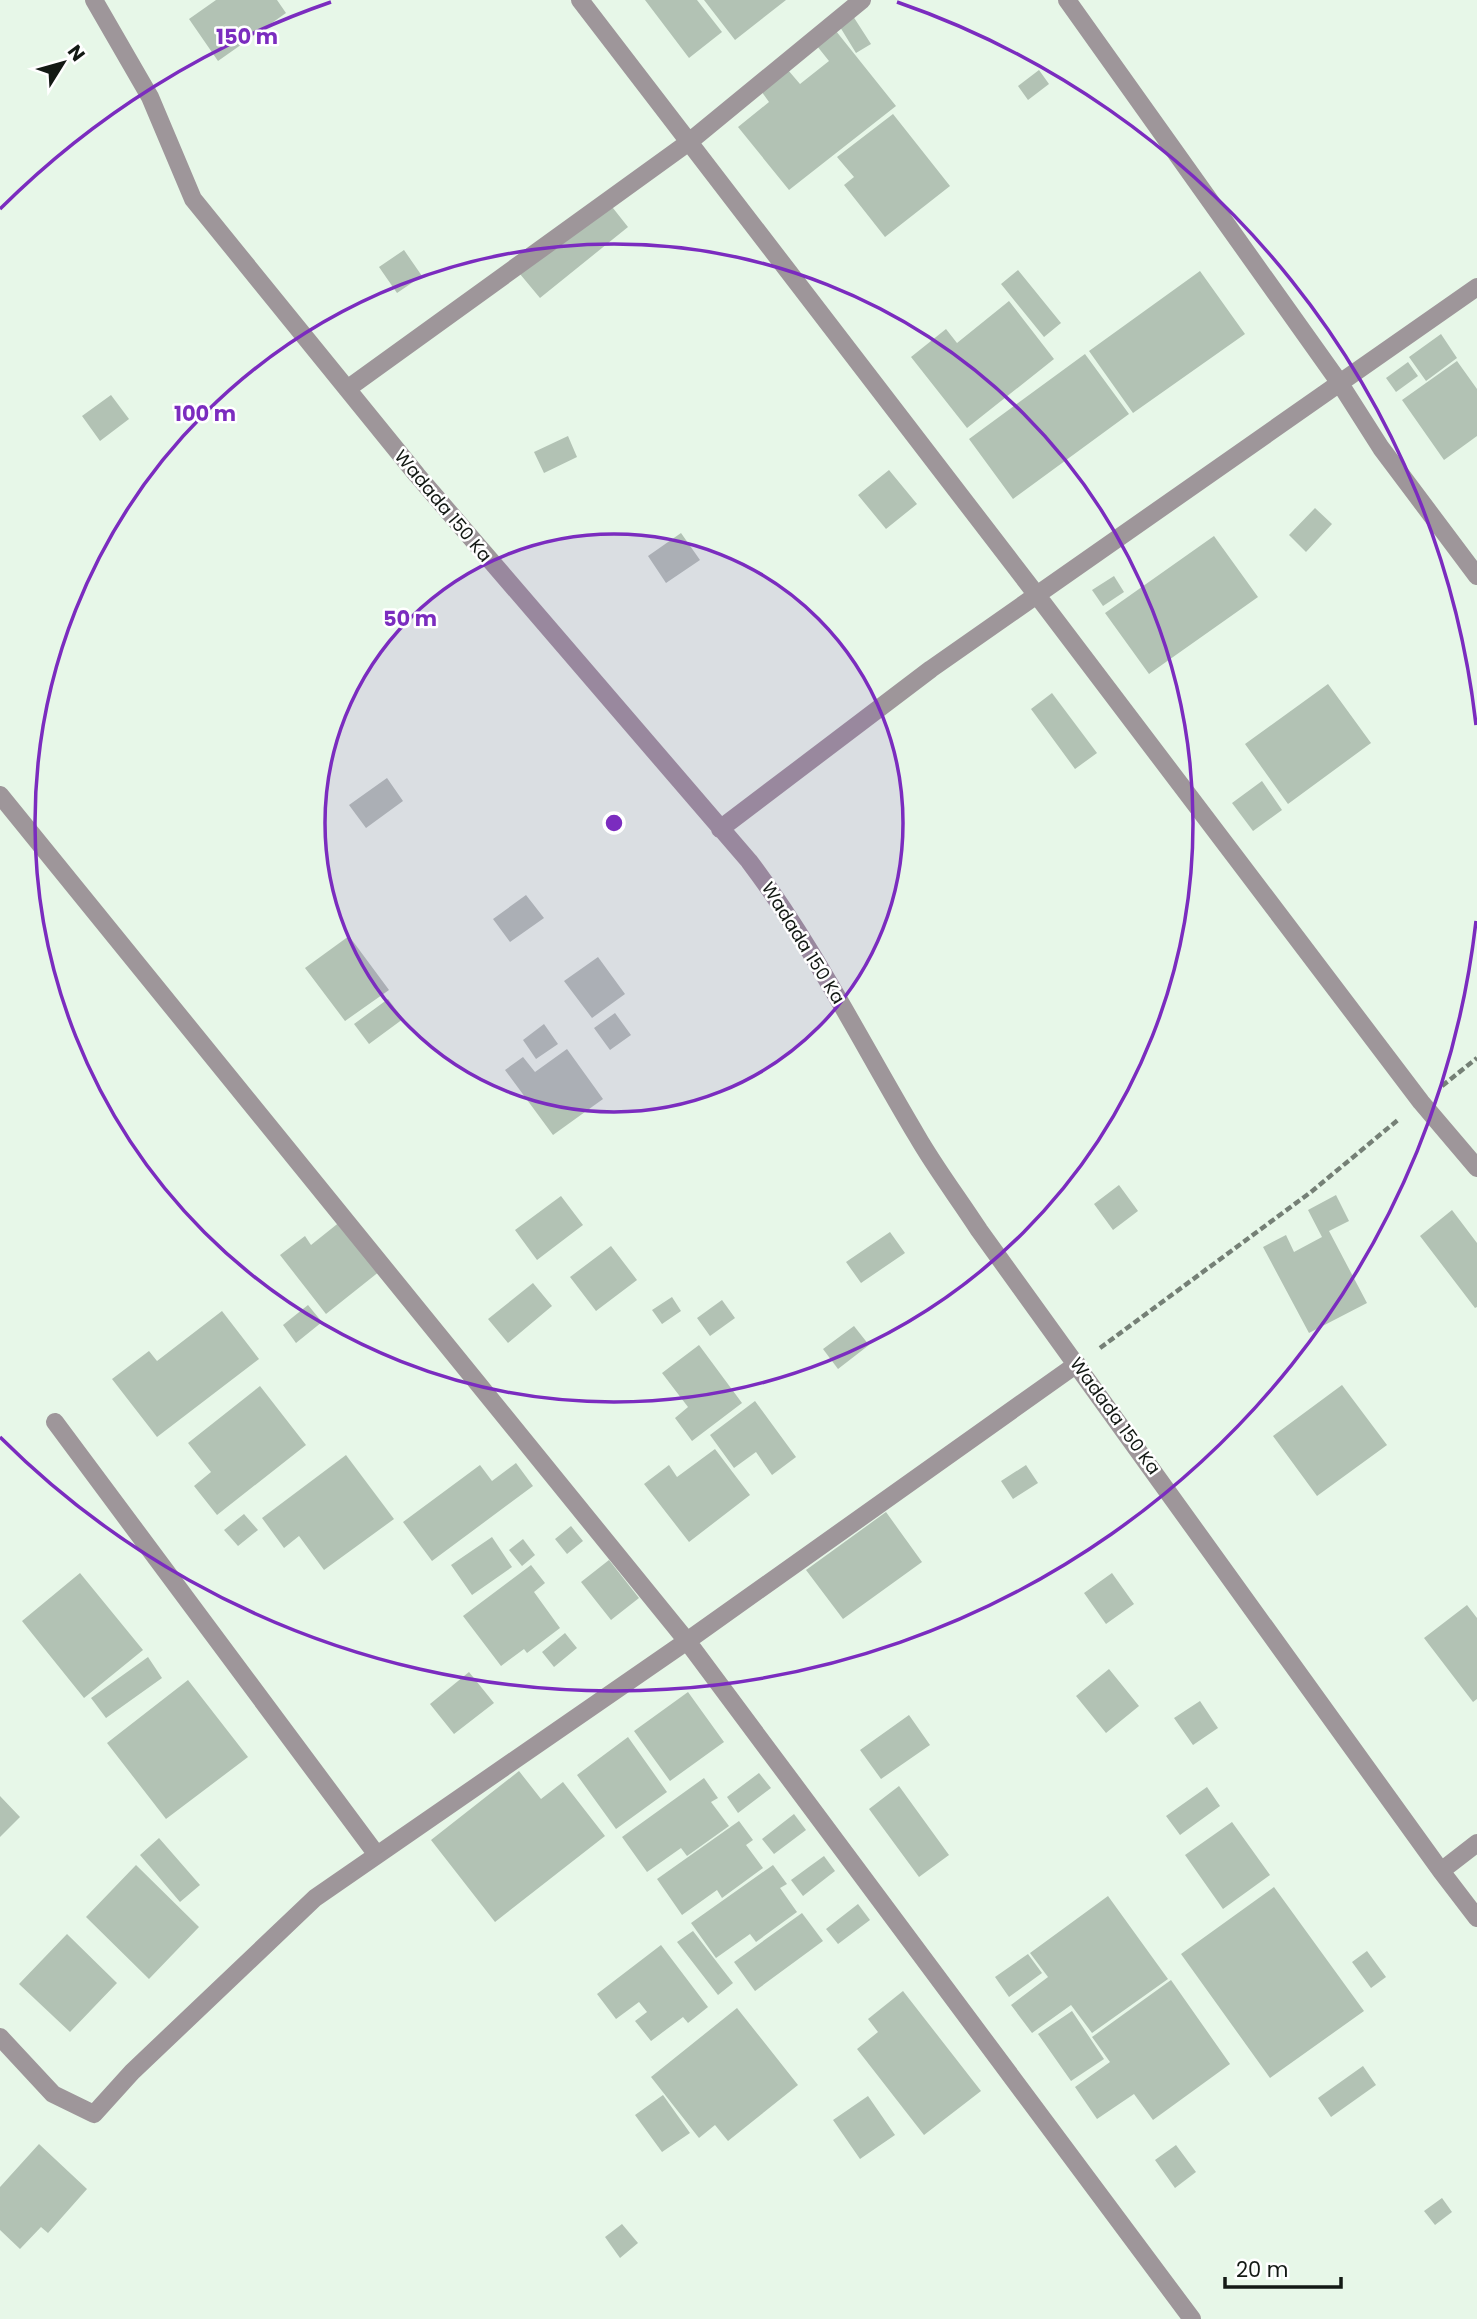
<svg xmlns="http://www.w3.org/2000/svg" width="1477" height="2319" font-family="Poppins,sans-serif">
  <rect width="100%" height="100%" fill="#e7f7e8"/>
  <!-- building -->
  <path fill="#b2c2b4" d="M216 0H277L286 13 218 61 189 19Z
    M645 0H697L722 32 689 58Z
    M704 0H786L735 40Z
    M851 13 871 44 856 53 837 22Z
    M832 26 896 106 789 190 738 127 769 102 756 84 782 63 800 84 829 61 813 41Z
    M1039 70 1049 84 1028 100 1018 86Z
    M893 114 950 186 885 237 844 185 854 177 837 157Z
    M609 203 628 227 540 298 520 274Z
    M404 250 422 276 397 293 379 267Z
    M1018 270 1061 323 1044 337 1001 284Z
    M1200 271 1245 334 1133 413 1089 351Z
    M1009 301 1054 359 967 428 911 357 946 329 957 343Z
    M1441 334 1457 358 1426 381 1409 357Z
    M1085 354 1129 414 1013 499 969 439Z
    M1457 361 1477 389V436L1444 460 1402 400Z
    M1408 362 1418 376 1396 392 1386 378Z
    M111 395 129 419 100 441 82 416Z
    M568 436 577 457 544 473 534 452Z
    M889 470 917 504 886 529 858 495Z
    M1315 508 1332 524 1306 552 1289 535Z
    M681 533 700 560 666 583 648 556Z
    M1214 536 1258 597 1149 674 1105 613Z
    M1114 576 1124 592 1103 606 1092 590Z
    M1328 684 1371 743 1288 804 1245 744Z
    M1052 693 1097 753 1075 769 1031 709Z
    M387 778 403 801 366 828 349 805Z
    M1262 781 1282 810 1253 831 1232 803Z
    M526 895 544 918 510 942 493 919Z
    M349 936 389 990 345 1021 305 968Z
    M598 957 625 994 592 1018 564 981Z
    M388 999 403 1019 369 1044 354 1024Z
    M615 1013 631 1035 610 1050 594 1028Z
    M544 1024 558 1044 536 1059 523 1040Z
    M567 1049 603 1099 553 1135 505 1070 523 1057 535 1072Z
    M1119 1185 1138 1211 1113 1230 1094 1204Z
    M1336 1195 1349 1221 1329 1231 1367 1303 1309 1333 1263 1247 1286 1235 1294 1252 1322 1237 1308 1210Z
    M561 1196 583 1225 537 1260 515 1230Z
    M1452 1210 1477 1243V1307L1475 1308 1420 1236Z
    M341 1221 380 1271 326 1314 280 1255 305 1236 311 1245Z
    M890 1232 905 1253 861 1283 846 1262Z
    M611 1246 637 1280 596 1311 570 1277Z
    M533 1283 552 1306 508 1343 488 1319Z
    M672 1297 681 1311 662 1324 652 1310Z
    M722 1300 735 1318 710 1336 697 1318Z
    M308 1305 322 1322 296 1343 283 1325Z
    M222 1311 259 1359 157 1437 112 1379 149 1351 157 1361Z
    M854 1326 869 1345 838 1369 823 1349Z
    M699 1345 742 1403 692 1441 675 1418 688 1407 662 1373Z
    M1342 1385 1387 1445 1317 1496 1273 1436Z
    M260 1386 306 1445 217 1515 194 1486 211 1472 188 1443Z
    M755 1401 796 1457 772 1475 756 1452 734 1468 710 1435Z
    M715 1449 750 1495 689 1542 644 1484 669 1465 677 1477Z
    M346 1455 394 1519 324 1570 299 1536 284 1548 262 1518Z
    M516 1463 533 1486 432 1561 403 1522 480 1465 492 1481Z
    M1026 1465 1038 1483 1013 1499 1001 1481Z
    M886 1512 922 1562 843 1619 806 1570Z
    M244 1514 258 1530 238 1546 224 1530Z
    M571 1526 583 1541 567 1554 555 1539Z
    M492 1537 512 1567 472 1595 451 1565Z
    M523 1539 535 1555 522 1566 509 1550Z
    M609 1560 639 1598 611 1620 581 1582Z
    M531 1565 545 1583 534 1592 560 1628 527 1653 524 1649 501 1666 463 1616Z
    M80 1573 143 1650 84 1698 22 1621Z
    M1112 1573 1134 1604 1106 1624 1084 1593Z
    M1467 1605 1477 1618V1699L1473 1702 1424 1638Z
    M565 1633 577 1648 554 1667 542 1652Z
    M148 1657 162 1678 106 1718 91 1698Z
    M1109 1669 1139 1706 1106 1733 1076 1696Z
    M469 1672 494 1703 454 1734 430 1704Z
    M188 1680 248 1757 166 1819 107 1743Z
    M688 1692 724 1742 670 1781 634 1731Z
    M1200 1701 1218 1728 1193 1745 1174 1718Z
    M909 1715 930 1745 881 1779 860 1750Z
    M628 1737 667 1792 616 1829 577 1775Z
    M519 1771 541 1799 563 1782 605 1836 495 1922 431 1840Z
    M759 1773 771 1788 738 1813 727 1797Z
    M704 1778 718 1798 711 1802 729 1826 687 1856 681 1848 647 1872 622 1837Z
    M899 1786 949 1855 919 1877 869 1809Z
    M1207 1787 1220 1806 1180 1835 1166 1816Z
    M0 1796 20 1817 0 1837Z
    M794 1814 806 1830 774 1854 762 1839Z
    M739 1821 753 1840 746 1845 763 1868 722 1898 717 1890 682 1915 657 1879Z
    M1232 1822 1270 1875 1223 1909 1185 1855Z
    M159 1838 200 1885 180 1902 140 1855Z
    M824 1856 835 1871 803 1896 791 1880Z
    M136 1865 199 1927 149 1979 86 1917Z
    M773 1865 787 1884 780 1888 797 1912 756 1942 750 1934 716 1958 691 1923Z
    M1274 1887 1364 2011 1270 2078 1181 1954Z
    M1108 1896 1168 1979 1092 2033 1071 2005 1032 2033 1011 2005 1048 1977 1030 1953Z
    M858 1904 870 1920 838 1944 826 1929Z
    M802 1913 823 1941 755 1991 734 1962Z
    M693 1931 733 1983 718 1995 677 1942Z
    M67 1934 117 1983 70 2032 19 1984Z
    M661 1945 708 2007 688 2023 683 2017 651 2041 635 2021 647 2012 639 2002 616 2019 597 1994Z
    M1367 1951 1386 1977 1371 1988 1352 1962Z
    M1028 1954 1042 1973 1009 1997 995 1977Z
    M1171 1980 1230 2064 1153 2120 1134 2094 1097 2119 1075 2087 1110 2062 1092 2037Z
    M903 1991 981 2091 924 2135 857 2049 878 2032 868 2019Z
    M737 2008 798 2085 728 2141 715 2125 699 2138 651 2077Z
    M1072 2011 1104 2059 1071 2081 1038 2034Z
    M1363 2066 1376 2085 1331 2117 1318 2098Z
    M663 2095 690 2133 662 2152 635 2115Z
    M868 2096 895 2135 860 2159 833 2120Z
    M39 2144 87 2189 48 2233 41 2227 20 2249 0 2230V2187Z
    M1176 2145 1196 2172 1175 2188 1155 2160Z
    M1442 2198 1452 2212 1435 2225 1424 2211Z
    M622 2224 638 2243 620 2258 605 2237Z"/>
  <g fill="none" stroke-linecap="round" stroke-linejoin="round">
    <!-- path -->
    <path stroke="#758076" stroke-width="4.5" stroke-dasharray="7 3.5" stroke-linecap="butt" d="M1442 1086 1477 1058
      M1100 1348 1311 1192 1399 1119"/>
    <!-- minor -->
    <path stroke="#9e969a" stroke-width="18" d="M94 0 150 97 193 199 417 475 749 861C814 947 862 1044 917 1136 936 1169 959 1199 979 1230L1441 1871 1477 1918
      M580 0 1036 594 1421 1102 1477 1168
      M1067 0 1339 382 1381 448 1477 576
      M347 389 689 142 862 0
      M0 795 687 1641 1192 2319
      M720 829 931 669 1477 287
      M55 1422 377 1855
      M1441 1871 1477 1843
      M0 2037 53 2094 94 2114 132 2072 315 1898 687 1641 1077 1364"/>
  </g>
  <!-- distance rings -->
  <circle cx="614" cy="823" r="289" fill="#7b2cbf" fill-opacity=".12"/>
  <g fill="none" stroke="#7b2cbf" stroke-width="3.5">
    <circle cx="614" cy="823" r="289"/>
    <circle cx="614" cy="823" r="579"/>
    <path d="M1476 921A868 868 0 0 1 0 1437M0 209A868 868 0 0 1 331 2M897 2A868 868 0 0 1 1476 725"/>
  </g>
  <g text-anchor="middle" stroke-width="5" stroke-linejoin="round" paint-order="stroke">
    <!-- street labels -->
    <g font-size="18" fill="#131914" stroke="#fff">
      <text transform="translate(443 506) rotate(50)" y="6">Wadada 150 Ka</text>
      <text transform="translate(803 943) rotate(58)" y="6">Wadada 150 Ka</text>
      <text transform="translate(1115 1416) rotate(54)" y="6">Wadada 150 Ka</text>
    </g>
  </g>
  <circle cx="614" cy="823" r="10" fill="#7b2cbf" stroke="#fff" stroke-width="3.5"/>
  <g font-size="21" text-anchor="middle" font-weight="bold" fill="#7b2cbf" stroke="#fff" stroke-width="5" stroke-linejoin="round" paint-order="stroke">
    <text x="247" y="44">150 m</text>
    <text x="205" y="421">100 m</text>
    <text x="410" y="626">50 m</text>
  </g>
  <!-- north arrow -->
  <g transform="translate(63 63) rotate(53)" stroke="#ffffff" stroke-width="5" paint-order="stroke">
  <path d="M0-5L12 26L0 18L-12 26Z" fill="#131914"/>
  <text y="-10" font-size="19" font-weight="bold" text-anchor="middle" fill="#131914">N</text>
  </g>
  <!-- scale -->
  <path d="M1225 2277v10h116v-10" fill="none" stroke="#131914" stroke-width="3.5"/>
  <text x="1236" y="2277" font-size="21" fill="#131914" stroke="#ffffff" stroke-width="5" paint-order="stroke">20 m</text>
</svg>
